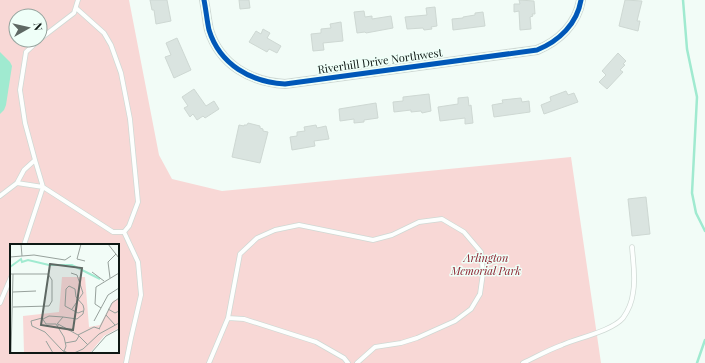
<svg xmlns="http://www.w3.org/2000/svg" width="705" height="363" font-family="'Playfair Display',serif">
  <rect width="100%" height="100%" fill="#f2fcf7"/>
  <!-- green -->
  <path fill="#f8d8d6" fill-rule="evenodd" d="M0 0H129L159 155 172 179 222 191 571 157 601 363H0ZM16 16H40V40H16ZM11 245H118V352H11Z"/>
  <!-- water -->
  <path fill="#a0ead0" d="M0 52 10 62 12 66 6 105 4 110 0 114Z"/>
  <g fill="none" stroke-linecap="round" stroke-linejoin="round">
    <!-- stream -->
    <path stroke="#a0ead0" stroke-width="2.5" d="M683 0 687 49 697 97 692 193 696 213 705 231
      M697 363 705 340"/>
  </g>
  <!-- building -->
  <path fill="#dae4e0" stroke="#ced8d3" d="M150 0H167L171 21 156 24 154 10H152Z
    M239 0H249L250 8 240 9Z
    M519 0 534 1 535 14H532L533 16 530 17 531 29 520 30 519 11 514 12V4H520Z
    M625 0 642 1 637 21H640L638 31 619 26Z
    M435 7 437 26 431 27 432 29 424 30 423 28 407 29 405 17 427 15 426 8Z
    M364 11 365 17 372 16V19L391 16 393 28 366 33 365 32 357 33 354 12Z
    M483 12 485 26 453 30 452 19 463 18V17L475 15V13Z
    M341 22 343 41 323 43 324 50 313 51 311 34 321 33V29L331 28 330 24Z
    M263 29 270 33 267 38 281 46 277 53 269 49 267 52 249 42 256 31 261 34Z
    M177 38 191 70 174 78 165 57 171 55 166 43Z
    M618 53 626 61 623 64 625 65 620 70 623 72 607 89 599 82 606 75 602 71Z
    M194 89 206 106 214 101 219 109 205 118 203 116 197 120 193 114 190 117 184 108 188 106 182 97Z
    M566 91 568 95 574 93 578 102 544 114 541 105 551 101 550 97Z
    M429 94 431 111 422 113 421 111 411 112V110L394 112 393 102 403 101V97Z
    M468 97 469 106 471 105 473 123 465 124V118L440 121 438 107 458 104V98Z
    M521 98 522 102 529 101 530 112 494 117 492 105 503 103 502 100Z
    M376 103 378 118 364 120V122L354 123V119L340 121 339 109Z
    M248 123 260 126V128L263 129V131L268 132 260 163 232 157 239 125 244 126V125H247Z
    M316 125 317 128 326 126 329 139 314 141 315 146 292 150 290 137 297 136V132L305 131 304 127Z
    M646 197 650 234 632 236 628 199Z"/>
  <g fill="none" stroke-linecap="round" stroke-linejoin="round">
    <!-- service casing -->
    <g stroke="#cfd9d4" stroke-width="5.5">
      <path id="service" d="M40 39 74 13 78 0
        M35 160 43 187 113 232H124L129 226 138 202 130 119 121 73 111 45 104 33 76 8
        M17 183 43 187 24 245
        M0 196 17 183 24 170 35 160 25 123 20 90 26 52 39 40
        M124 232 138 262 141 295 131 338 126 363
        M0 303 11 277
        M228 318 244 319 316 342 344 358 348 363
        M209 363 228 318 240 254 257 238 275 230 299 225 373 240 392 235 419 222 442 219 464 232 481 252 483 273 480 294 471 309 455 321 417 338 401 343 375 347 357 363
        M523 363C536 357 548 350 562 345 578 338 612 331 623 318 628 311 632 301 633 293 636 278 633 262 632 247"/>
    </g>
    <!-- minor casing -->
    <g stroke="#cfd9d4" stroke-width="10">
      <path id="minor" d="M204 0C206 10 207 21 209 30 220 65 251 82 285 84L537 50C559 41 577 24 581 0"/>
    </g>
    <!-- service -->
    <use href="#service" stroke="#fdfffe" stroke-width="4"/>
    <!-- minor -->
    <use href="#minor" stroke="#fdfffe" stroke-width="8"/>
    <!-- cycleway casing -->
    <g stroke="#effff8" stroke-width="8">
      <path id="cycleway" d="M204 0C206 10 207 21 209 30 220 65 251 82 285 84L537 50C559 41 577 24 581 0"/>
    </g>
    <!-- cycleway -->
    <use href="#cycleway" stroke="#0057b8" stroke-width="5"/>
  </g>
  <g text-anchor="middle" stroke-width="3" stroke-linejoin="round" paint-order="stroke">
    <!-- street labels -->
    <g font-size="11" fill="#0e1814" stroke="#effff8">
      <text transform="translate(380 61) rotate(-8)" y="4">Riverhill Drive Northwest</text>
    </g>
    <!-- park labels -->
    <g font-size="11" font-style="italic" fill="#8c2431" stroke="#effff8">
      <text x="486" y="262">Arlington<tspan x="486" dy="13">Memorial Park</tspan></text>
    </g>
  </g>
  <!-- overview -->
  <g transform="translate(10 244)">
    <rect width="109" height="109" fill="#f2fcf7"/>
    <path d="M52 33H75L79 83 90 81 103 57 109 54V84L94 92 80 109H14L13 72 49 68Z" fill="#f8d8d6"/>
    <path fill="none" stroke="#a0ead0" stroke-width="2" d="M0 23 11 15 12 18 18 16 39 21H62L90 35"/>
    <path fill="none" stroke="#97a19c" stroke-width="1" d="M11 0 12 12M71 0 67 15 75 17M98 0 109 14M0 13 24 11 55 16 61 12M82 28 94 37M61 29 67 31 73 49 62 65M0 30H38L42 36V57L39 62 3 63M100 34 98 18 106 10M3 48 26 47M91 64 85 60 86 43 109 29M98 65 105 69 109 67M96 71 105 81M53 73 67 75 73 70 74 65 73 61 66 53 65 45 59 42 56 45 55 62 68 69 73 67M33 75 39 72 53 73 47 80M84 77 98 51 109 44M48 82V80L68 91 78 101M89 85 102 59 109 54M68 91 84 83 90 85M36 97 43 109M55 99 66 97 69 92M1 109 3 30M54 109V107L55 105 56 102 54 93 46 80H36L32 74 21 77 22 82 35 88 51 105 53 107H54L58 109M64 109 73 105 89 90 109 79M81 109 96 92 109 85"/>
    <path fill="#5e6863" fill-opacity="0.15" stroke="#5e6863" stroke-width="2" d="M40 20 72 24 63 86 31 81Z"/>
    <rect width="109" height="109" fill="none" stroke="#0e1814" stroke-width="2"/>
  </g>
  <!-- north arrow -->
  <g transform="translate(28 28) rotate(82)"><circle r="19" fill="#effff8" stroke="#95a39d"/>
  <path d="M0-3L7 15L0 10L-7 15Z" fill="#5e6863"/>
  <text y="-6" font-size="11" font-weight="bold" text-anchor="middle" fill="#0e1814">N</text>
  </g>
</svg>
